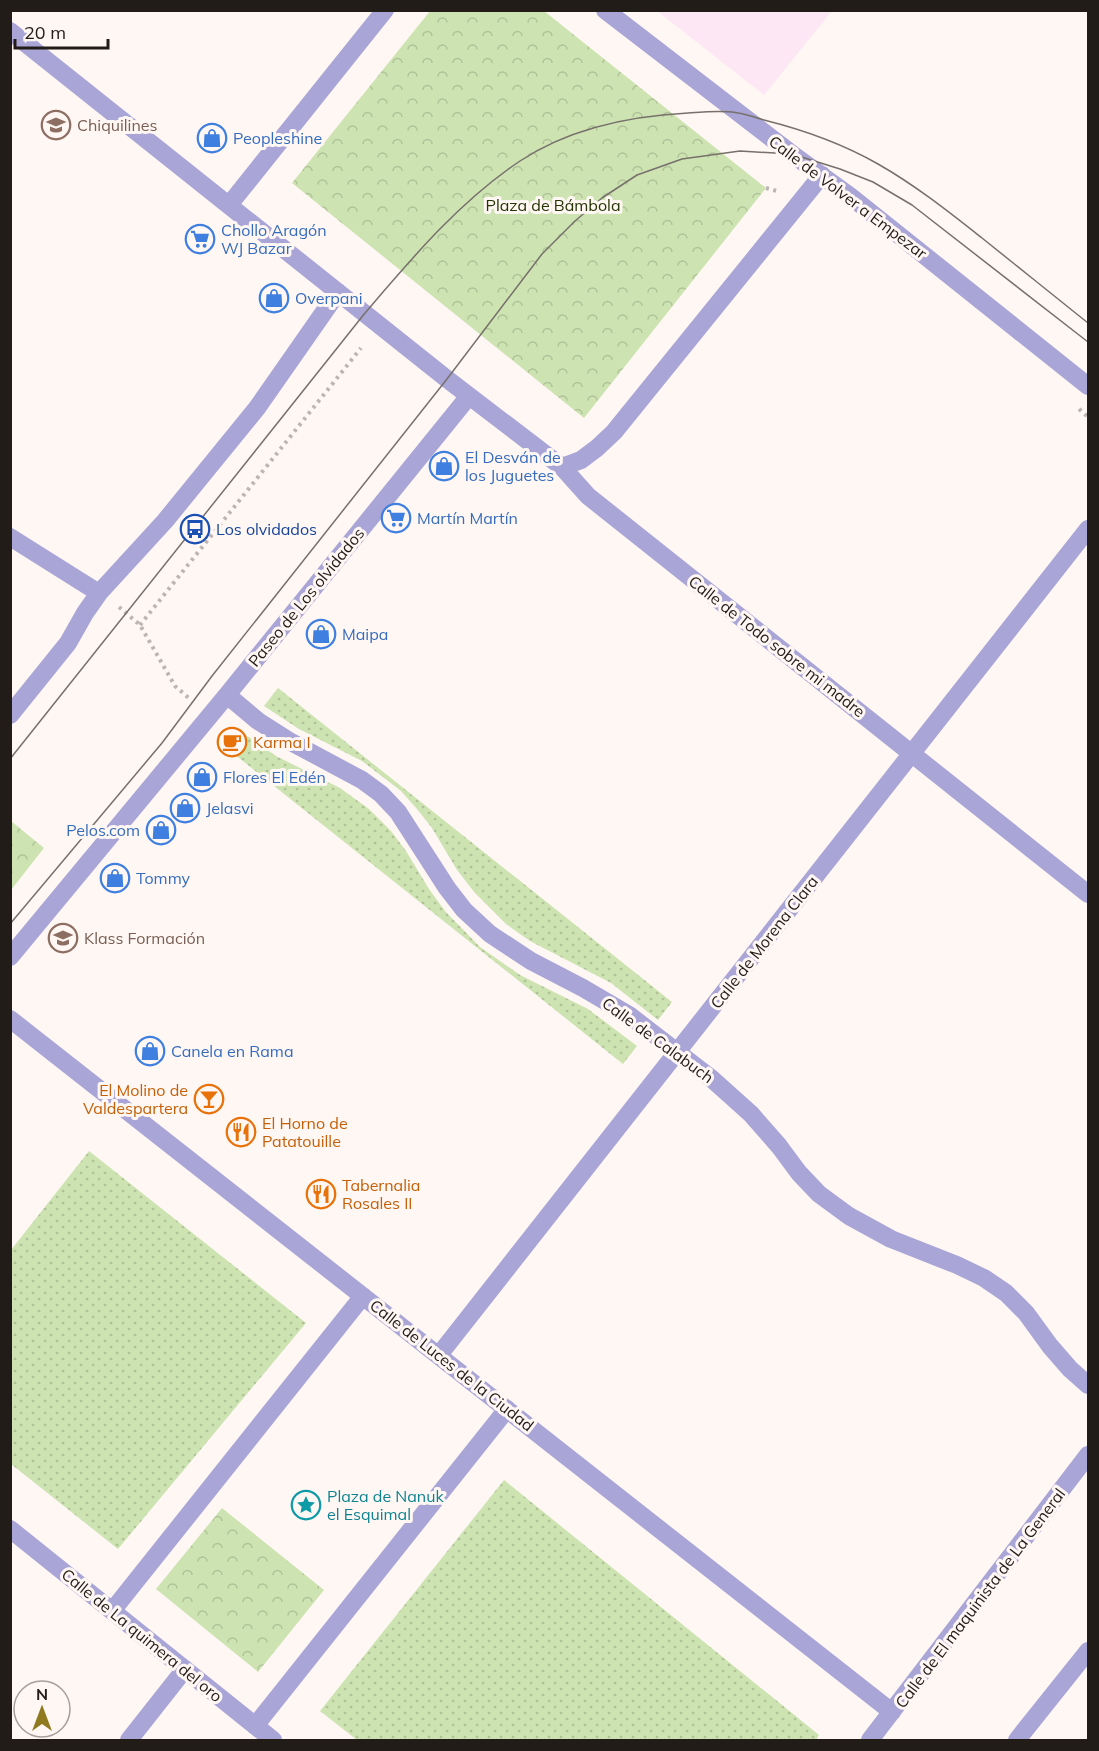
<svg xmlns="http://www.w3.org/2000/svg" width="1099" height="1751" font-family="Mulish,sans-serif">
  <defs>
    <pattern id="grass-dots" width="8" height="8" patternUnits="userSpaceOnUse" patternTransform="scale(1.5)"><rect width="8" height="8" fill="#cde3b1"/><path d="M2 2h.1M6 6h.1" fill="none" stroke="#b0c298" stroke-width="1.8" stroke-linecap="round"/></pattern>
    <pattern id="park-crowns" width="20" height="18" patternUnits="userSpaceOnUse" patternTransform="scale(1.5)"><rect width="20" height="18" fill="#cde3b1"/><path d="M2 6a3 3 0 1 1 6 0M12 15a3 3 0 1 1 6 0" fill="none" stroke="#b0c298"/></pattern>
  </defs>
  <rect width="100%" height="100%" fill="#fff7f3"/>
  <!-- education -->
  <path fill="#fee7f4" d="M657 11H832L764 95Z"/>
  <!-- grass -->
  <path fill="url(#grass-dots)" d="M278 688 672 1002 658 1020 611 983 530 941 506 924 475 893 457 870 432 828 417 809 401 791 362 761 299 729 264 706Z
    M243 733 276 756 340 788 369 809 391 831 406 851 429 889 445 911 480 947 520 975 588 1009 637 1046 623 1064 229 750Z
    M89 1151 306 1323 118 1549 11 1464V1250Z
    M504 1480 819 1735 816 1740H357L320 1711Z"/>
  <!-- park -->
  <path fill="url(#park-crowns)" d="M544 11 766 188 584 418 292 183 430 11Z
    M11 821 44 848 11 890Z
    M222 1508 324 1590 258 1672 156 1589Z"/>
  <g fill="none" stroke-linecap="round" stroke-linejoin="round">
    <!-- path -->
    <path stroke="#bdb5b2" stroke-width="4" stroke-dasharray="3 4.5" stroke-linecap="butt" d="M766 188 777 191
      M1079 409 1088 417
      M119 607 140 625 175 686 191 700
      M140 625 361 348"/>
    <!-- street -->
    <path stroke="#a9a5d6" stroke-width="18" d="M605 10 792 154 850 196 1088 386
      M10 31 447 379 562 467 588 496 1088 894
      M229 205 385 10
      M562 467 581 460 597 448 614 432 822 175
      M10 537 99 593
      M227 695 258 721 291 742 362 780 381 794 398 812 447 888 464 910 490 934 531 961 583 988 629 1015 712 1079 751 1114 779 1146 799 1173 819 1194 849 1216 891 1239 957 1265 984 1278 1006 1293 1026 1313 1050 1346 1070 1369 1088 1385
      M10 715 68 643 85 613 99 593 165 521 257 408 338 292
      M10 957 227 695 469 396
      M10 1019 892 1712
      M439 1355 1088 529
      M10 1529 273 1740
      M112 1611 363 1296
      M255 1726 507 1409
      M129 1740 185 1669
      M870 1740 1088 1455
      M1017 1740 1088 1651"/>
    <!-- tram -->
    <path stroke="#77706c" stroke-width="1.5" d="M10 759 365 313C412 258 459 202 520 161 570 128 629 116 688 113 704 112 722 110 738 113 747 114 756 118 764 120 804 130 843 144 878 164 915 185 949 212 982 238 1017 266 1053 295 1088 323
      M10 924 162 743 212 676 447 379 542 254 575 221 602 198 637 175 682 159 740 151 792 154 840 169 873 182 912 205 1088 342"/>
  </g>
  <!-- icons -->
  <defs>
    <g id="school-ring" transform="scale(1.5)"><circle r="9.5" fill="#fff7f3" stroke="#8d6e63" stroke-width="1.5"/><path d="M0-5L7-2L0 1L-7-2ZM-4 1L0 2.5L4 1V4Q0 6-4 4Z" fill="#8d6e63"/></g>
    <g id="shop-ring" transform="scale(1.5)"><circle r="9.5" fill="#fff7f3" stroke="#3f7fe0" stroke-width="1.5"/><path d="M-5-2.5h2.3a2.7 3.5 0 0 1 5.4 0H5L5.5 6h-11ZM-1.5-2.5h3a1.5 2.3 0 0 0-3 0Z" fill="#3f7fe0"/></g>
    <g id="supermarket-ring" transform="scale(1.5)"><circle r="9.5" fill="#fff7f3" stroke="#3f7fe0" stroke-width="1.5"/><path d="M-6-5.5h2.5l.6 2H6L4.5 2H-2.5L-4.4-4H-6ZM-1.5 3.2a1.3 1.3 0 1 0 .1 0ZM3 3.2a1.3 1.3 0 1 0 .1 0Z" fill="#3f7fe0"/></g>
    <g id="bus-ring" transform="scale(1.5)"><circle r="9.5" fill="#fff7f3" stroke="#1a4fb4" stroke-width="1.5"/><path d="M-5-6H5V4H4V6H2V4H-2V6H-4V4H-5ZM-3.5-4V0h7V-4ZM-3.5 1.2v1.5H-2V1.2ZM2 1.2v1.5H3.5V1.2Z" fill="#1a4fb4"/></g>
    <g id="cafe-ring" transform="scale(1.5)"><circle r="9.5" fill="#fff7f3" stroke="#e8710a" stroke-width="1.5"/><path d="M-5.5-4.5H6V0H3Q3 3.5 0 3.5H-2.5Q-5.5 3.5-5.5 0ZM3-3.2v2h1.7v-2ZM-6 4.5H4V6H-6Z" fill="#e8710a"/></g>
    <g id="bar-ring" transform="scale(1.5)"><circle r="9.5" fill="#fff7f3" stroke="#e8710a" stroke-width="1.5"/><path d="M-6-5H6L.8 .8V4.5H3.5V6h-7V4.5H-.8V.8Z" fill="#e8710a"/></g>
    <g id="restaurant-ring" transform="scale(1.5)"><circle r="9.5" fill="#fff7f3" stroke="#e8710a" stroke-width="1.5"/><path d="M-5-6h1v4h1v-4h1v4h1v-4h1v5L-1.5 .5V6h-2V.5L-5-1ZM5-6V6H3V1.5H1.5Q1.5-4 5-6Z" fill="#e8710a"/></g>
    <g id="sight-ring" transform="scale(1.5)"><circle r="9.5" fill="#fff7f3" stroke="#0f9aa8" stroke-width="1.5"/><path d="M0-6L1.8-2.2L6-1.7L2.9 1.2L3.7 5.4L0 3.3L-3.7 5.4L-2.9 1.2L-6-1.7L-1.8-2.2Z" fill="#0f9aa8"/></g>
  </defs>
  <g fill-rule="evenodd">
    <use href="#school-ring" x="56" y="125"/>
    <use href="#shop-ring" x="212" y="138"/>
    <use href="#supermarket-ring" x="200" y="239"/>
    <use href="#shop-ring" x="274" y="298"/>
    <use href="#shop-ring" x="444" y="466"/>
    <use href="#supermarket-ring" x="396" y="518"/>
    <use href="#bus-ring" x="195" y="529"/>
    <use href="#shop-ring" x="321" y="634"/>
    <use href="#cafe-ring" x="232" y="742"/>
    <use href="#shop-ring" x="202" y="777"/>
    <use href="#shop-ring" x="185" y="808"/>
    <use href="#shop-ring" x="161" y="830"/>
    <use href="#shop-ring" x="115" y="878"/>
    <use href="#school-ring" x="63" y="938"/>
    <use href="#shop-ring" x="150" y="1051"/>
    <use href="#bar-ring" x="209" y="1099"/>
    <use href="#restaurant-ring" x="241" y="1132"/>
    <use href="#restaurant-ring" x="321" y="1194"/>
    <use href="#sight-ring" x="306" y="1505"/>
  </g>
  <g text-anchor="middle" stroke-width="6" stroke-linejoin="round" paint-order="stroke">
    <!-- education labels -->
    <g font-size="16" fill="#785e54" stroke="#fff7f3" text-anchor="start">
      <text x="77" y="131">Chiquilines</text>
      <text x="84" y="944">Klass Formación</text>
    </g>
    <!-- shop labels -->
    <g font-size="16" fill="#366cbe" stroke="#fff7f3" text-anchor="start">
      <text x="233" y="144">Peopleshine</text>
      <text x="221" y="236">Chollo Aragón<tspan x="221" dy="18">WJ Bazar</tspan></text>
      <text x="295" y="304">Overpani</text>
      <text x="465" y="463">El Desván de<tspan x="465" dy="18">los Juguetes</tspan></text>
      <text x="417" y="524">Martín Martín</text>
      <text x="342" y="640">Maipa</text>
      <text x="223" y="783">Flores El Edén</text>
      <text x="206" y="814">Jelasvi</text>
      <text x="140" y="836" text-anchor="end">Pelos.com</text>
      <text x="136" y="884">Tommy</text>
      <text x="171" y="1057">Canela en Rama</text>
    </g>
    <!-- street labels -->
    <g font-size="16" fill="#221c19" stroke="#fff7f3">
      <text transform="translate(848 197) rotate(37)" y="6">Calle de Volver a Empezar</text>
      <text transform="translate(306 597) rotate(-51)" y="6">Paseo de Los olvidados</text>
      <text transform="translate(777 646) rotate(38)" y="6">Calle de Todo sobre mi madre</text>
      <text transform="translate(764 942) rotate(-52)" y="6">Calle de Morena Clara</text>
      <text transform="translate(658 1040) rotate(36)" y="6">Calle de Calabuch</text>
      <text transform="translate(452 1365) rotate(38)" y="6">Calle de Luces de la Ciudad</text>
      <text transform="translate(980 1598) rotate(-53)" y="6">Calle de El maquinista de La General</text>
      <text transform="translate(142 1635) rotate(39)" y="6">Calle de La quimera del oro</text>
    </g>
    <!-- park labels -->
    <g font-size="16" fill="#243402" stroke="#fff7f3">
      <text x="553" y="211">Plaza de Bámbola</text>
    </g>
    <!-- transit labels -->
    <g font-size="16" fill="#164399" stroke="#fff7f3" text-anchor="start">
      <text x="216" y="535">Los olvidados</text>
    </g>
    <!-- food labels -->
    <g font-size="16" fill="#c56008" stroke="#fff7f3" text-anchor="start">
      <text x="253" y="748">Karma I</text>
      <text x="188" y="1096" text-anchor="end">El Molino de<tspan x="188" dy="18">Valdespartera</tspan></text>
      <text x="262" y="1129">El Horno de<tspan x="262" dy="18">Patatouille</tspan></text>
      <text x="342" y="1191">Tabernalia<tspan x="342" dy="18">Rosales II</tspan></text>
    </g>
    <!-- culture labels -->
    <g font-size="16" fill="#0d838f" stroke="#fff7f3" text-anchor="start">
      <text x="327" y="1502">Plaza de Nanuk<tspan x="327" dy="18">el Esquimal</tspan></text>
    </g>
  </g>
  <!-- border -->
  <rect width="1099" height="1751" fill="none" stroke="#221c19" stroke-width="24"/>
  <!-- north arrow -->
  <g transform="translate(42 1709)"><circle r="28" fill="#fff7f3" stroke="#a79f9c" stroke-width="1.5"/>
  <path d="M0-4.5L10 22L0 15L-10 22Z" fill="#907a20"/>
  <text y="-9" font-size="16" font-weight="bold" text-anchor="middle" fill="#221c19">N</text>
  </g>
  <!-- scale -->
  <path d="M15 39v9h93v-9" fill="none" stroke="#221c19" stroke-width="3"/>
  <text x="24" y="39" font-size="18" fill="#221c19" stroke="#fff7f3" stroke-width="4.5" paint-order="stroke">20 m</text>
</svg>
